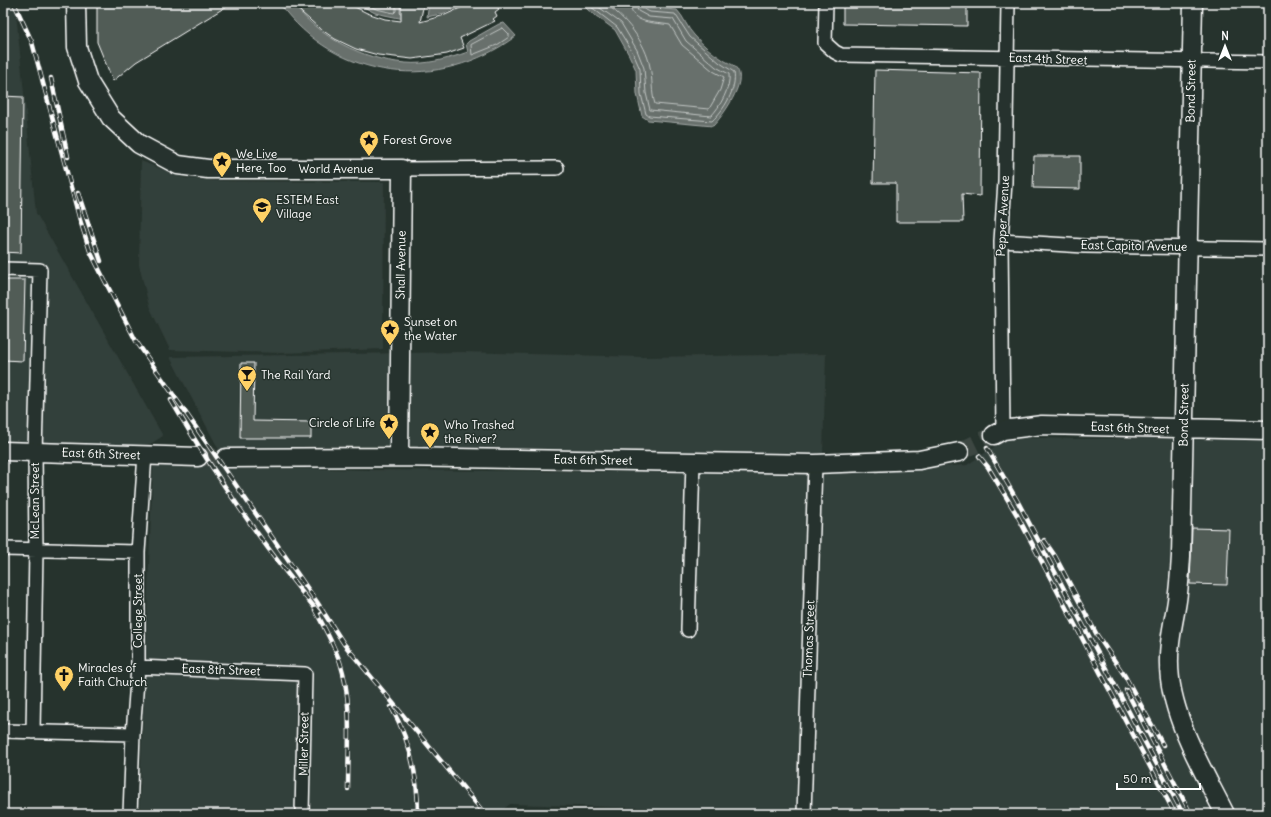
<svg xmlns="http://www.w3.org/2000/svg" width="1271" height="817" font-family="Delius,sans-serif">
  <rect width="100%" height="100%" fill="#26332d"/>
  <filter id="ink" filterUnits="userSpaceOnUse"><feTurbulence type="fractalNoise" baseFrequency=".025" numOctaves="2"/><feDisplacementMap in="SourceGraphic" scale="8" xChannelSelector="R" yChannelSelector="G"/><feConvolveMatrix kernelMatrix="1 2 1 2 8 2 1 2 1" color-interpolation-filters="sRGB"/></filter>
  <g filter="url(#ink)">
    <!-- built -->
    <path fill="#333f3a" d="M3 3H15L36 213 163 436 118 465 3 461Z
      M141 161 184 178 223 181 384 182 383 349 282 353 170 350 149 306 139 265Z
      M461 352 644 357 826 354 823 454 219 450 170 357Z
      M1268 436V814H643V808L510 804 497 814H139L153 464 370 470 831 473 967 465 1009 437 1073 439Z"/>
    <!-- water -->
    <path fill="#67706c" stroke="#a4a9a7" d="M279 3H292C319 37 361 59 405 63 426 65 448 59 468 52L466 44 469 41 499 24 504 23 516 36C439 93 337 82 279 3Z
      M356 3H400V13L404 14V19L375 13Z
      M429 3H468L445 13 427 17Z
      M581 3H642L651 8 677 10C684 17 687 28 694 35 702 44 712 53 722 59 727 63 734 64 737 69 747 82 723 116 713 126L648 120 642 116 637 94 636 70 629 55 615 30 588 10Z"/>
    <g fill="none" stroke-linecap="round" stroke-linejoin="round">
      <!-- shore -->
      <path stroke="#c2c6c4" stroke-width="1" d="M364 3 376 9 394 13 396 11V3
        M586 3 617 27 633 53 640 69 641 94 646 114 649 116 712 121C724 110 737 89 734 72L720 63 690 37 675 14 650 12 642 8 641 3
        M593 3 621 23 637 50 644 68 646 93 650 110 711 116C720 107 731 87 729 74L716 67 686 41 673 19 649 17 638 11 636 3
        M604 3C625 16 646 43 650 67 653 80 651 92 655 104L709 109 720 90 724 77 713 71 682 45 670 25C655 22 630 25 630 3
        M503 28 509 34V37L497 45 472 55 471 45Z"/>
    </g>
    <!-- building -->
    <path fill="#515c57" stroke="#fff" d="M97 3H232L136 62 113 81 97 42Z
      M293 3H347L367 13 385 19 401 21V3H424L420 22 445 15 471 3H494L499 9 495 12 497 16 493 19 495 21 460 38 464 48 447 54 412 59 378 55 356 49 335 39 319 28 302 13Z
      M843 3H967V26L843 24Z
      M875 70 981 73 980 196 962 194 963 222H896V183H873Z
      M3 96 23 97 21 253 3 252Z
      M1034 156H1080V189L1033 188Z
      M3 280H25L23 361 3 360Z
      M241 363H254L253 421 311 422V438H240Z
      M1192 528 1229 529 1227 585 1190 584Z"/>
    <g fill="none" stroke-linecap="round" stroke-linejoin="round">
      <!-- secondary-tunnel -->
      <path stroke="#3c4742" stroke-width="18" stroke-dasharray="18 9" stroke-linecap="butt" d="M959 452 994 435
        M198 457 226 458"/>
      <!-- street casing -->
      <g stroke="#fff" stroke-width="16">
        <path id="street" d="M826 3 825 43 835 52 841 55 1268 62
          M402 169 557 168
          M1001 241 1084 246 1268 249
          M3 269 40 270 35 452 36 550 33 732
          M1003 430 1001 241 1005 182 1008 3
          M3 549 138 552
          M688 630 693 462
          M138 667 305 674 302 814
          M3 731 133 734
          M130 814 133 734 138 667V552L145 455
          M804 814 815 464"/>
      </g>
      <!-- secondary casing -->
      <g stroke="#fff" stroke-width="21">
        <path id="secondary" d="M76 3 77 47 88 81 111 118 139 144 178 165 208 169H402L399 457
          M1193 3 1181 556C1180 573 1179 590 1176 607 1173 624 1169 641 1169 658 1167 711 1202 768 1225 814
          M994 435 1003 430 1042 425 1268 430
          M3 451 198 457
          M226 458 399 457 815 464 919 460 959 452"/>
      </g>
      <!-- street -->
      <use href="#street" stroke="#26332d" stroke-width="13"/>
      <!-- secondary -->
      <use href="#secondary" stroke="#26332d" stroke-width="18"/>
      <!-- rail casing -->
      <g stroke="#fff" stroke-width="4.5">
        <path id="rail" d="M14 3 32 42 79 217 90 251 104 279 136 341 317 602 344 644 485 814
          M51 78 68 157
          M78 193 101 261
          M171 400C214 474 264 547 319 613
          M987 448 1018 502 1183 814
          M979 456 988 467 1017 515 1175 814
          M1044 540 1055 556 1097 635 1125 676 1163 745
          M315 610C324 627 333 643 340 662 353 702 348 747 348 789
          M1126 690 1191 814
          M391 707C410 740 418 776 418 814"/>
      </g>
      <!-- rail -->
      <use href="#rail" stroke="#26332d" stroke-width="3" stroke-dasharray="9" stroke-linecap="butt"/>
    </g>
  </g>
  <!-- icons -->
  <defs>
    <g id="sight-pin" transform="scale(1)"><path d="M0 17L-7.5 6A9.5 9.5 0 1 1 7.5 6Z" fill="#ffd166" stroke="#26332d"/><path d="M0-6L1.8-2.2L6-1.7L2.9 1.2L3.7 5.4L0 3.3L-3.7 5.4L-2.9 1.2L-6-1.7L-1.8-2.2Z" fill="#111"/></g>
    <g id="school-pin" transform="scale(1)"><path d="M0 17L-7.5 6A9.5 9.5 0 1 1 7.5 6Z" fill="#ffd166" stroke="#26332d"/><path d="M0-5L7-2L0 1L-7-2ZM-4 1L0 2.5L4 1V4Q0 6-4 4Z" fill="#111"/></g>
    <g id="bar-pin" transform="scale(1)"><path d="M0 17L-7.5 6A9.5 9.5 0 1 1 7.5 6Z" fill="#ffd166" stroke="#26332d"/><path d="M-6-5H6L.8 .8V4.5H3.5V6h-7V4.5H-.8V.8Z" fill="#111"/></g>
    <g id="church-pin" transform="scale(1)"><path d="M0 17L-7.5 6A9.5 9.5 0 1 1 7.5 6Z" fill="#ffd166" stroke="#26332d"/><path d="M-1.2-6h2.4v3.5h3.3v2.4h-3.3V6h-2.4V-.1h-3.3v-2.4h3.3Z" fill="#111"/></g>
  </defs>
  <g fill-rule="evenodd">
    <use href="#sight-pin" x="369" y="140"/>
    <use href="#sight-pin" x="222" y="161"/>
    <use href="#school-pin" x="262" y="207"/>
    <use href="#sight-pin" x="390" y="329"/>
    <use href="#bar-pin" x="247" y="375"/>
    <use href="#sight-pin" x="389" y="423"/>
    <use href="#sight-pin" x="430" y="432"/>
    <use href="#church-pin" x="64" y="675"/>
  </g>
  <g text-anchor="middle" stroke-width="3" stroke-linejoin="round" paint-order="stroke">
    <!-- street labels -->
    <g font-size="12" fill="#fff" stroke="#26332d">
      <text transform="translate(1048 59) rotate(2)" y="4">East 4th Street</text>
      <text transform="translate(1191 91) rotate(-89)" y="4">Bond Street</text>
      <text x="336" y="173">World Avenue</text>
      <text transform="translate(1003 216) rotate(-87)" y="4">Pepper Avenue</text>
      <text transform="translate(1134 246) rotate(1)" y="4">East Capitol Avenue</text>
      <text transform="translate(401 265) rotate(-89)" y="4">Shall Avenue</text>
      <text transform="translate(1184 415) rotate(-89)" y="4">Bond Street</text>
      <text transform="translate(1130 428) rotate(2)" y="4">East 6th Street</text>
      <text transform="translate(101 454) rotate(2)" y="4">East 6th Street</text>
      <text transform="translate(593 460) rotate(1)" y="4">East 6th Street</text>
      <text transform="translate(35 501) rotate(-90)" y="4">McLean Street</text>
      <text transform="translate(138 611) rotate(-90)" y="4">College Street</text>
      <text transform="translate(809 639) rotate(-88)" y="4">Thomas Street</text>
      <text transform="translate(221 670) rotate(2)" y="4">East 8th Street</text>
      <text transform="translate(304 744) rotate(-89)" y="4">Miller Street</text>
    </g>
    <!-- poi labels -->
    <g font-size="12" fill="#fff" stroke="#26332d" text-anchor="start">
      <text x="383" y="144">Forest Grove</text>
      <text x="236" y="158">We Live<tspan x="236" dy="14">Here, Too</tspan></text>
      <text x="276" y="204">ESTEM East<tspan x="276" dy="14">Village</tspan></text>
      <text x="404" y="326">Sunset on<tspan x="404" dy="14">the Water</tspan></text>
      <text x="261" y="379">The Rail Yard</text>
      <text x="375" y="427" text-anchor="end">Circle of Life</text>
      <text x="444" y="429">Who Trashed<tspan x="444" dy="14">the River?</tspan></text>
      <text x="78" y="672">Miracles of<tspan x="78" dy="14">Faith Church</tspan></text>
    </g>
  </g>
  <!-- margin -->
  <rect width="1271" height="817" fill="none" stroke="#26332d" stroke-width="16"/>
  <rect x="8" y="8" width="1255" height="801" fill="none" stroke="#fff" stroke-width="1.5" filter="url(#ink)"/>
  <!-- north arrow -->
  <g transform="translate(1225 46)" stroke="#26332d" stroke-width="3" paint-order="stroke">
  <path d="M0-3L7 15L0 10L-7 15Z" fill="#ffffff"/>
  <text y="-6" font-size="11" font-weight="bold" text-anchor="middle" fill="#ffffff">N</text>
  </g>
  <!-- scale -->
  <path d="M1117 783v6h83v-6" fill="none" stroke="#ffffff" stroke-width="2"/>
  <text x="1123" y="783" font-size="12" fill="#ffffff" stroke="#26332d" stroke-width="3" paint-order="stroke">50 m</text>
</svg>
